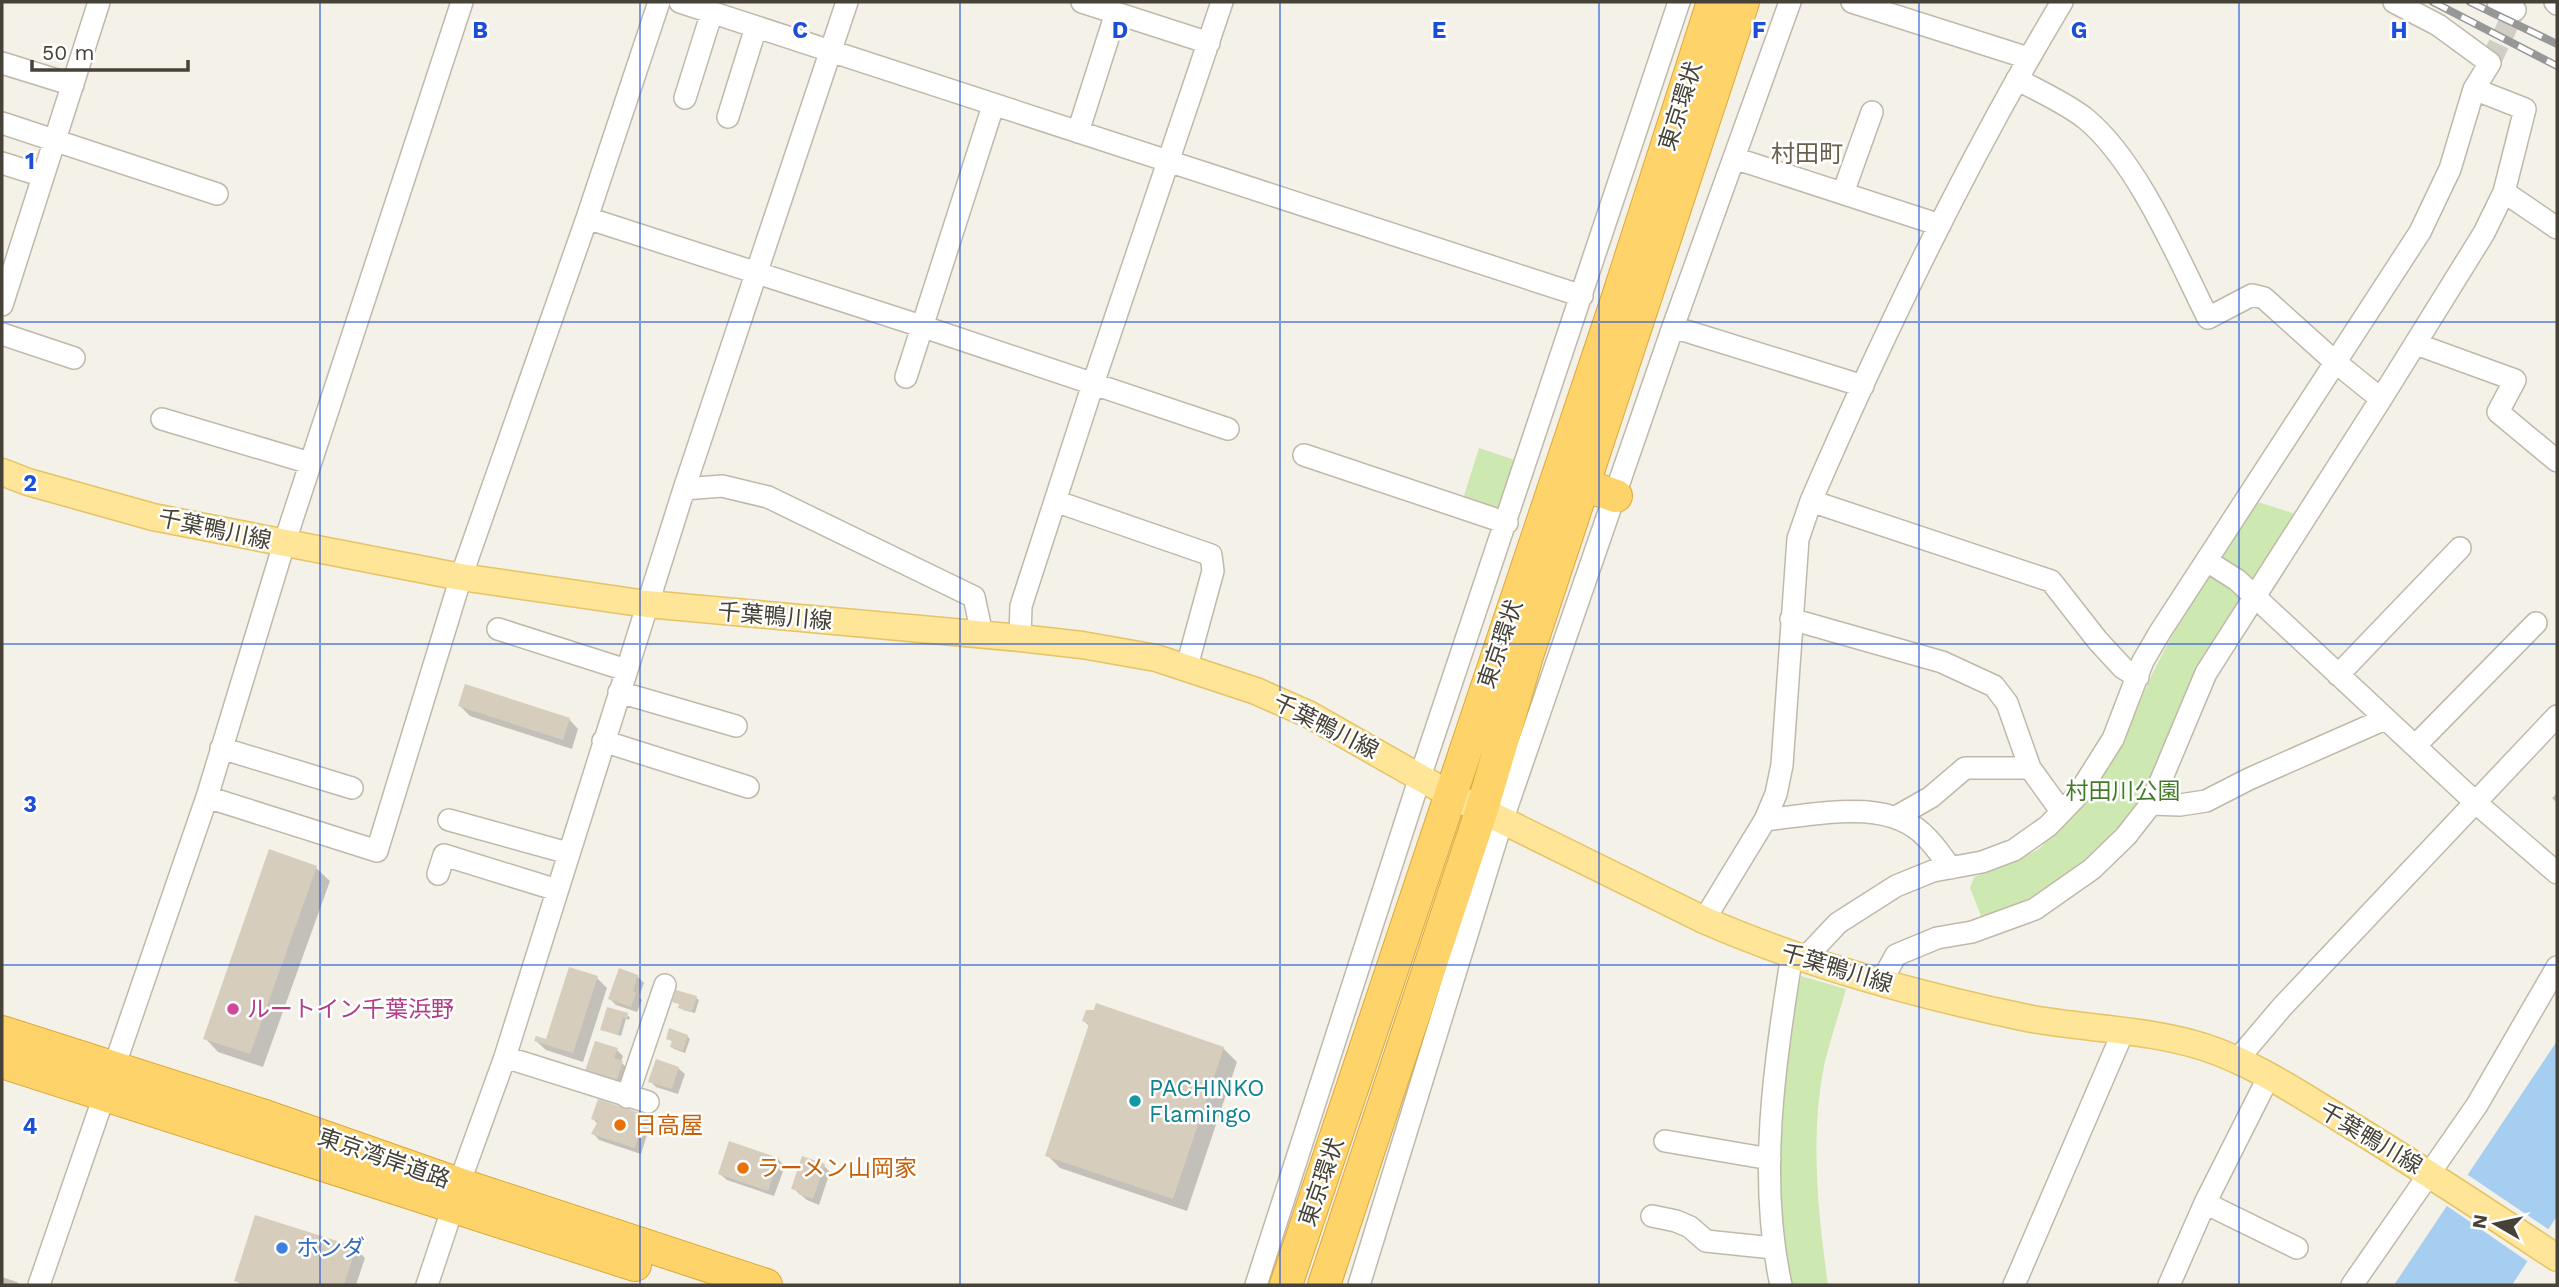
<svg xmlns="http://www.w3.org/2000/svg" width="2559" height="1287" font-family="'Work Sans','Noto Sans JP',sans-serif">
  <rect width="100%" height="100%" fill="#f4f1e8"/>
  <!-- green -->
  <path fill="#cde8b1" d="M1479 448 1515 460 1499 510 1463 499Z
    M2258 502 2299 515 2142 810 2101 854 2041 900 1983 921 1970 888 1974 877 2002 867 2039 849 2086 803 2118 752 2153 672 2175 630Z
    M1801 976 1846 989C1839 1014 1830 1040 1824 1066 1810 1138 1818 1214 1828 1285H1793L1785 1263 1778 1223 1782 1077Z"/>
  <!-- water -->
  <path fill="#a5cef0" d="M2557 1041V1216L2512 1285H2394Z"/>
  <!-- pier -->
  <path fill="#f4f1e8" d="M2465 1173 2551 1231 2530 1263 2444 1204Z"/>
  <!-- shadow -->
  <path fill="#0003" d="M460 706 569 719 578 729 572 749 470 716Z
    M2557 793V803L2552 798Z
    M316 868 330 881 263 1067 218 1052 205 1038Z
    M637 976 644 983 639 997 642 1000 637 1012 616 1005 610 999Z
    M597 978 607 988 583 1062 546 1050 536 1041 547 1042Z
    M696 998 699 1000 695 1013 683 1010 681 1005 674 1001Z
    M609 1009 630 1017 629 1020 626 1019 621 1036 602 1029Z
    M1084 1021 1223 1048 1237 1062 1187 1211 1060 1168 1047 1155 1090 1027Z
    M687 1036 690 1039 685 1053 674 1049 672 1047 673 1042 668 1038Z
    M617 1050 623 1056 621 1062 628 1069 622 1087 593 1077 587 1071Z
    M678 1068 685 1074 678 1094 656 1087 650 1081Z
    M645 1116 651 1122 641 1154 599 1140 593 1133 598 1124 593 1119Z
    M778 1159 785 1166 774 1196 727 1180 720 1174Z
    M824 1166 830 1172 819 1205 807 1200 793 1188Z
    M355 1248 365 1258 356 1285H241L236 1280Z
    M2 1277 17 1282 20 1285H2Z"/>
  <!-- building -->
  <path fill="#d6cdbd" d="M465 684 570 718 563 740 458 706Z
    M269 849 317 866 250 1054 203 1039Z
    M569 967 598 976 573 1053 534 1041 536 1036 546 1039Z
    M619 968 638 975 633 991 636 992 631 1007 608 999Z
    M676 990 697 996 692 1012 678 1008 679 1004 672 1002Z
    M1096 1003 1224 1047 1173 1199 1045 1156 1089 1024 1082 1021 1086 1010H1094Z
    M607 1007 628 1013 627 1019 623 1017 618 1035 600 1030Z
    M669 1028 688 1035 683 1051 670 1047 672 1041 666 1039Z
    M595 1041 618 1048 614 1058 623 1061 616 1082 585 1071Z
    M656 1059 679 1067 672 1089 648 1082Z
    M598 1099 646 1115 635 1148 591 1134 598 1121 591 1119Z
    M729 1141 779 1158 768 1191 718 1174Z
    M802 1156 825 1164 813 1199 798 1194 799 1191 791 1189Z
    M255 1215 356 1247 344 1285H248L234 1281Z"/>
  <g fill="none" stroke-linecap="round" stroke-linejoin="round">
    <!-- minor-tunnel -->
    <path stroke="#d1cec5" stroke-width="21" stroke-dasharray="21 10" stroke-linecap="butt" d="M2490 63 2515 10"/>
    <!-- minor casing -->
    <g stroke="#c0b9aa" stroke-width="24">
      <path id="minor" d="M680 2 1582 296
        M1082 2 1209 43
        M1852 2 2028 58
        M2498 2 2515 10
        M2555 2 2557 4
        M2 63 73 85
        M2017 79C2040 92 2066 103 2086 119 2138 162 2178 258 2208 318L2252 295 2264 298 2334 361 2381 399
        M685 98 712 12
        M728 117 756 27
        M2 123 217 194
        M1078 132 1116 13
        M1734 158 1940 225
        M2 163 43 176
        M2504 192 2557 228
        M1843 193 1872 112
        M587 218 921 326 1228 429
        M2 305 99 2
        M1673 327 1863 386
        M2 334 74 358
        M2416 344 2515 380 2498 412 2557 461
        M906 377 993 106
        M162 419 310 463
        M1304 455 1507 523
        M684 489 722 486 768 497 974 597 982 634
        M1055 501 1211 555 1213 571 1187 666
        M1811 501 2051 581 2098 641 2123 668 2138 677
        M2207 561 2237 580 2475 802 2557 873
        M1791 619 1942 662 1994 686 2007 703 2030 768 2061 811
        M498 629 626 670
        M1020 638 1021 606 1093 384 1222 2
        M2338 675 2460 548
        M619 692 736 726
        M603 741 748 787
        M2415 746 2536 623
        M221 748 352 788
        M207 797 377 851 461 577 587 218 659 2
        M2151 804 2180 805 2206 801 2249 779 2385 719
        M1896 817 1931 797 1965 768H2030
        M449 820 568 853
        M1765 820C1816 815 1888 796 1927 838 1936 847 1943 858 1951 868
        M438 874 444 855 557 890
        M1704 920 1765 820 1776 794 1782 765 1798 539 1811 501C1885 330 1966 162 2062 2
        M1805 958 1838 923 1896 886 1933 871 1982 862 2014 850 2048 826 2077 796 2113 739 2143 661 2160 632 2420 232 2450 169 2474 89 2490 63 2438 25 2394 2
        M1881 982 1896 955 1937 938 1972 932 2035 909 2092 869 2126 836 2151 804 2206 673 2381 399 2484 233 2504 192 2525 109 2474 89
        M505 1057 648 1102
        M2237 1060 2282 1007 2557 716
        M627 1097 665 985
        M1665 1141 1770 1159
        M459 1184 505 1057 684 489 847 2
        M2205 1203 2297 1248
        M1652 1216 1676 1221 1690 1227 1706 1241 1773 1248
        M39 1285 207 797 284 544 462 2
        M427 1285 453 1207
        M1256 1285 1420 777 1679 2
        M1359 1285 1502 821 1673 327 1790 2
        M1781 1285C1757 1176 1775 1063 1792 954
        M2014 1285 2123 1032
        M2169 1285 2205 1203 2269 1076
        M2352 1285 2477 1105 2557 967"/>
    </g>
    <!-- major casing -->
    <g stroke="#e4c466" stroke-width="29">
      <path id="major" d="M2 472 28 482 153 517 461 577 647 604 1020 638 1082 645 1156 658 1256 691 1310 715 1449 794 1704 920C1807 965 1917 995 2027 1018 2086 1029 2147 1029 2204 1047 2253 1063 2296 1092 2339 1118 2413 1163 2485 1210 2557 1258"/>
    </g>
    <!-- highway casing -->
    <g stroke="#dda839" stroke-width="34">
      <path id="highway" d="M1584 485 1616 496
        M2 1032 265 1116 459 1184 766 1285
        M2 1062 635 1265
        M1286 1285 1615 306 1713 2
        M1324 1285 1482 809 1527 656 1743 2"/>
    </g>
    <!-- minor -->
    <use href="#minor" stroke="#fff" stroke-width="21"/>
    <!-- major -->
    <use href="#major" stroke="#fee597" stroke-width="26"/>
    <!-- highway -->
    <use href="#highway" stroke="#fdd36a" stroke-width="32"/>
    <!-- rail casing -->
    <g stroke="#979797" stroke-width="8">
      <path id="rail" d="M2433 2 2557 66
        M2470 2 2557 44"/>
    </g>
    <!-- rail -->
    <use href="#rail" stroke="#fff" stroke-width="5" stroke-dasharray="16" stroke-linecap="butt"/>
  </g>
  <!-- grid -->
  <path fill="none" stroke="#1d4ed8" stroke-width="2" stroke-opacity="0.55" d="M320 2V1285M640 2V1285M960 2V1285M1280 2V1285M1599 2V1285M1919 2V1285M2239 2V1285M2 322H2557M2 644H2557M2 965H2557"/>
  <!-- markers -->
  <circle fill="#d1479c" stroke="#fff" stroke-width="2.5" cx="233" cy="1009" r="7"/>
  <circle fill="#0f9aa8" stroke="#fff" stroke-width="2.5" cx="1135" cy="1101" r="7"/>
  <g fill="#e8710a" stroke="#fff" stroke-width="2.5">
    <circle cx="620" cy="1125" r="7"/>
    <circle cx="743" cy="1168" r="7"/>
  </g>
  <circle fill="#3f7fe0" stroke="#fff" stroke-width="2.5" cx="282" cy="1248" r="7"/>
  <g text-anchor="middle" stroke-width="5" stroke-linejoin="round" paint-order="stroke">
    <!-- street labels -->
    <g font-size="23" fill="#474237" stroke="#fff">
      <text transform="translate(1680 106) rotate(-72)" y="8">東京環状</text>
      <text transform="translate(215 529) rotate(12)" y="8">千葉鴨川線</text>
      <text transform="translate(775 616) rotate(5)" y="8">千葉鴨川線</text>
      <text transform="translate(1500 644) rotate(-71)" y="8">東京環状</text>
      <text transform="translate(1326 726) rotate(27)" y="8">千葉鴨川線</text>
      <text transform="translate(1837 968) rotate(17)" y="8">千葉鴨川線</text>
      <text transform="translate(2371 1138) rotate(31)" y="8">千葉鴨川線</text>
      <text transform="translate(384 1158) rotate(19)" y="8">東京湾岸道路</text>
      <text transform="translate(1321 1182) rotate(-71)" y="8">東京環状</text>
    </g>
    <!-- park labels -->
    <g font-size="23" fill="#447a29" stroke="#fff">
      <text x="2123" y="799">村田川公園</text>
    </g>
    <!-- hotel labels -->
    <g font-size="23" fill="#b23c85" stroke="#fff" text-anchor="start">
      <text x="247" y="1017">ルートイン千葉浜野</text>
    </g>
    <!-- culture labels -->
    <g font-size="23" fill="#0d838f" stroke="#fff" text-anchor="start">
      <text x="1149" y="1096">PACHINKO<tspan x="1149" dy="26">Flamingo</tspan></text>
    </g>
    <!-- food labels -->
    <g font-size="23" fill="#c56008" stroke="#fff" text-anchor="start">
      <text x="634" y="1133">日高屋</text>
      <text x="757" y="1176">ラーメン山岡家</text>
    </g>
    <!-- shop labels -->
    <g font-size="23" fill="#366cbe" stroke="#fff" text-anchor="start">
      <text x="296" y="1256">ホンダ</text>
    </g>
    <!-- neighbourhood labels -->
    <g font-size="24" fill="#6a604e" stroke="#fff">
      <text x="1807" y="162">村田町</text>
    </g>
  </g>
  <g font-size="23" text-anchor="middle" font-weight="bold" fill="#1d4ed8" stroke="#fff" stroke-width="5" stroke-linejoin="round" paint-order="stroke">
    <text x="480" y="38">B</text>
    <text x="800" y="38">C</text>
    <text x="1120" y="38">D</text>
    <text x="1439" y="38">E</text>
    <text x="1759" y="38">F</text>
    <text x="2079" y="38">G</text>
    <text x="2399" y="38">H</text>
    <text x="30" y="169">1</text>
    <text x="30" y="491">2</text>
    <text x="30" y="812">3</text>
    <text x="30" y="1134">4</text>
  </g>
  <!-- border -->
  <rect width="2559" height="1287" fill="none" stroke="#474237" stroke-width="7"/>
  <!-- north arrow -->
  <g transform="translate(2496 1224) rotate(279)" stroke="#ffffff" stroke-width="5" paint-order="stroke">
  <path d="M0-5L12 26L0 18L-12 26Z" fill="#474237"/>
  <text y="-10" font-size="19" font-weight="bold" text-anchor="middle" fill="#474237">N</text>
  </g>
  <!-- scale -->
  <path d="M32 60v10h156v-10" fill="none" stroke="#474237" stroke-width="3.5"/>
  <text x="42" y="60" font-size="21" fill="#474237" stroke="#ffffff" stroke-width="5" paint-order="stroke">50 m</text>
</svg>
